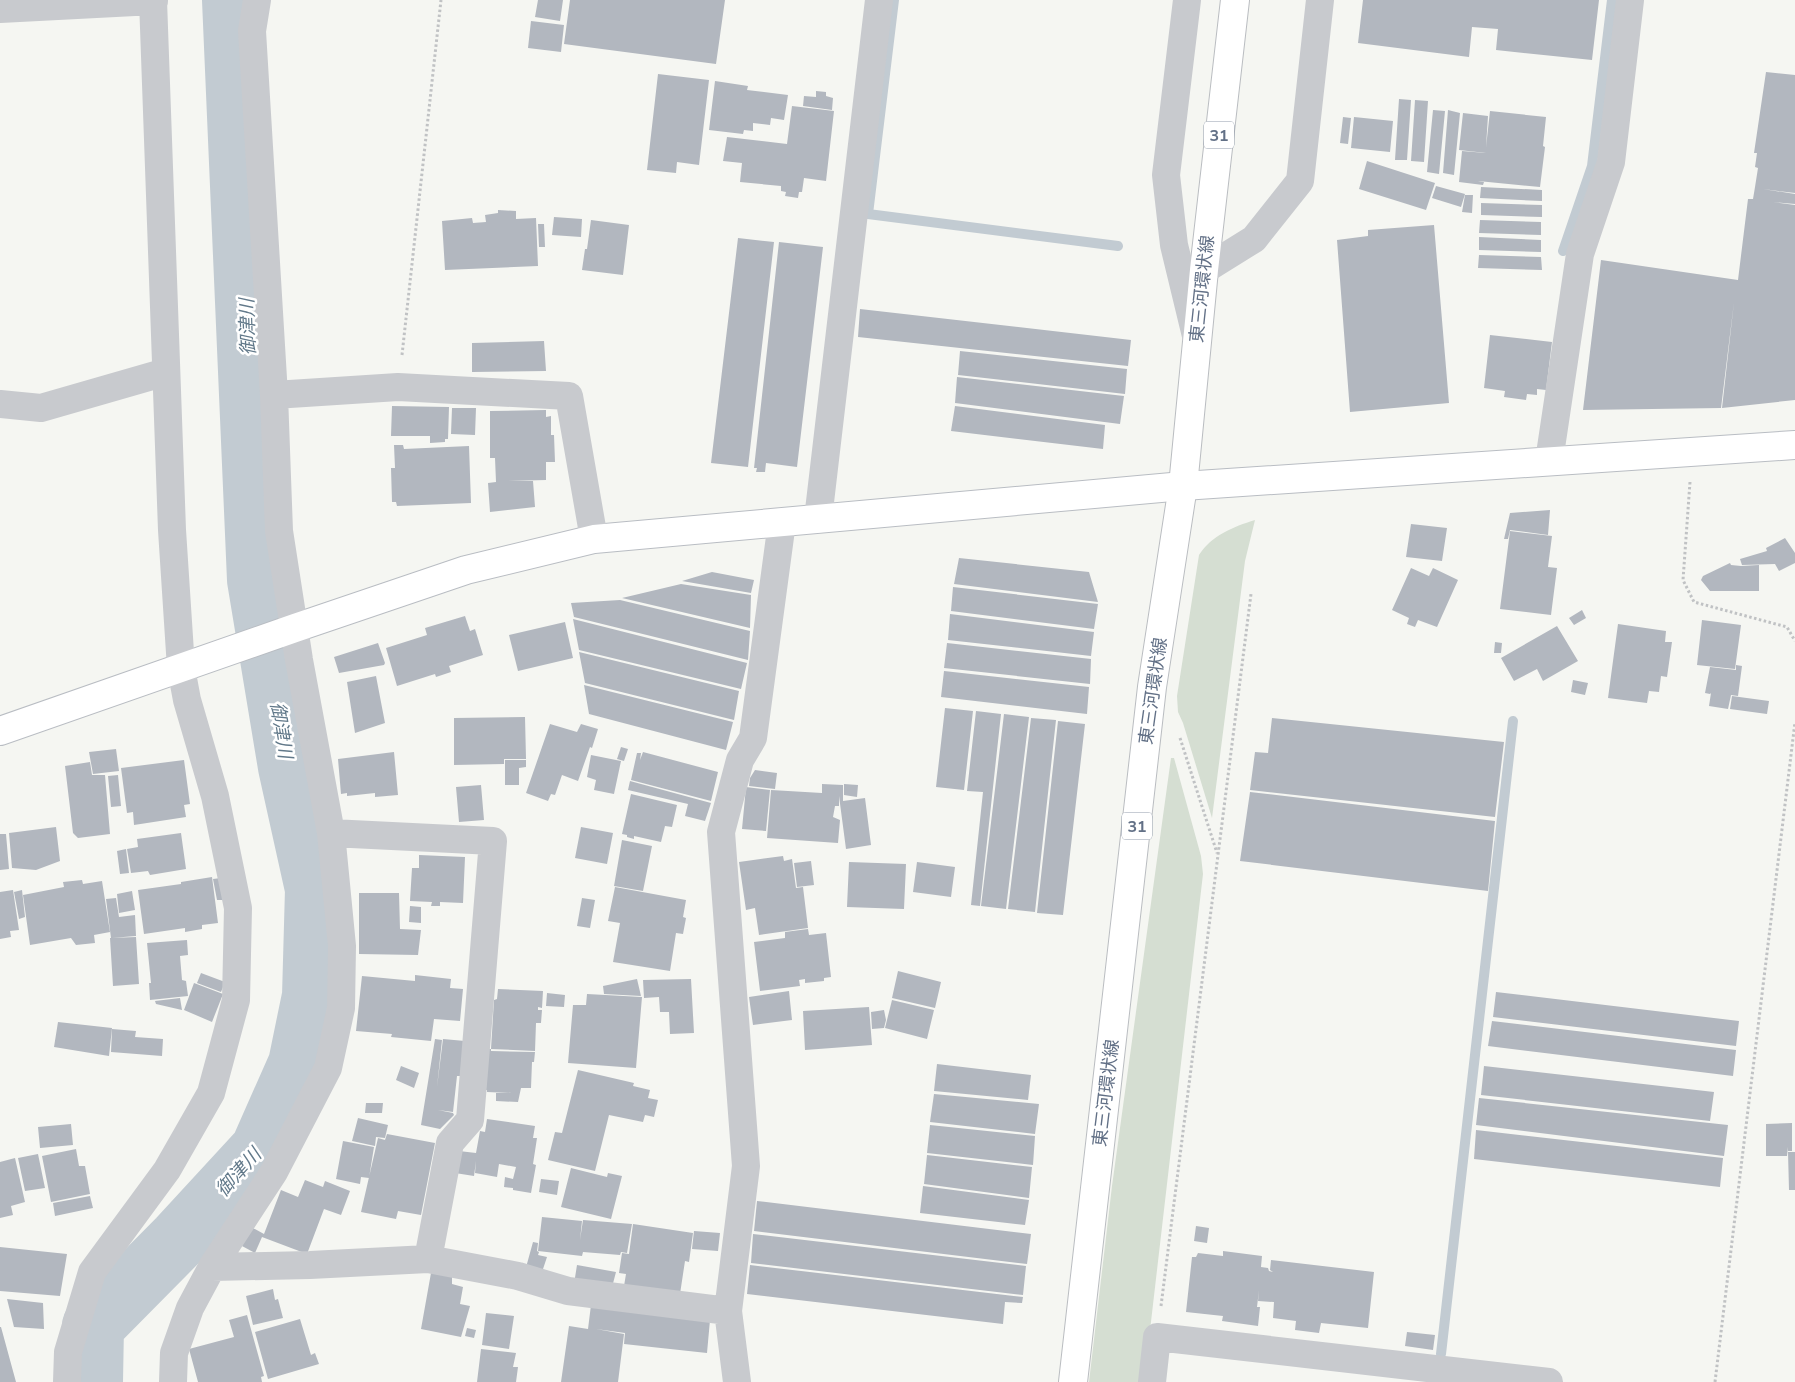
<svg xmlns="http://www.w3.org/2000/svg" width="1795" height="1382" font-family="'Nunito Sans','Noto Sans JP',sans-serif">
  <rect width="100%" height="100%" fill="#f5f6f2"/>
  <!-- green -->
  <path fill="#d5ded2" d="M1255 520 1245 561 1212 818 1183 723 1178 712 1177 696 1199 555C1212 535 1233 527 1255 520Z
    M1171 758H1174L1201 856 1203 874 1144 1382H1089L1112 1186Z"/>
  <!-- water -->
  <path fill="#c2cbd2" d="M90 1332 95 1382H84Z"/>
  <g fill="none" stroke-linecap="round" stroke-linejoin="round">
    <!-- stream -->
    <path stroke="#c2cbd2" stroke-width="10" d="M894 0 868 214 1118 246
      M1563 251 1592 166 1612 0
      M1441 1354 1513 721"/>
    <!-- river -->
    <path stroke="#c2cbd2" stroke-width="62" d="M92 1382 93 1326 179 1239 261 1150 299 1064 313 996 316 889 289 767 258 580 233 0"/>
  </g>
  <!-- building -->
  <path fill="#b2b7bf" d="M538 0H563L560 21 535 17Z
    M570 0H725L716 64 564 44Z
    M1363 0H1599L1592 60 1496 50 1498 29 1472 27 1469 57 1358 43Z
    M531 21 564 25 561 52 528 48Z
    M1766 72 1795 75V193L1763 189 1795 194V204L1773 202 1795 205V400L1722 408 1734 302 1721 408 1583 410 1601 260 1738 280 1748 199H1753L1755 187 1758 168 1755 167 1757 153H1754Z
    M658 74 709 80 699 165 677 162 676 173 647 170Z
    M715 81 748 86 747 90 788 95 784 120 771 118 770 125 753 123V131L744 130 743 134 709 130Z
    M816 91 826 92V96L833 98 832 110 803 106 804 96 816 97Z
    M1399 99 1411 100 1407 160H1395Z
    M1415 100 1428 101 1424 162 1411 161Z
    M792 106 834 111 826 181 804 178 802 192H799L798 198 785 196 786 192 781 191V186L740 182 742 163 723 161 727 137 787 144Z
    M1433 110 1445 111 1439 174 1427 172Z
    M1448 110 1460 113 1454 175 1443 173Z
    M1490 111 1546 117 1543 146 1545 147 1540 187 1478 181 1484 182 1483 185 1459 182 1462 151 1486 153 1459 150 1463 113 1488 116 1486 147Z
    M1343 117 1351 118 1348 144 1340 143Z
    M1354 117 1393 121 1390 152 1351 148Z
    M1367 161 1435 183 1426 210 1359 189Z
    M1436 186 1465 194 1461 207 1432 198Z
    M1481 187 1542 190V201L1480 198Z
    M1465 195H1473L1472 213 1462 212Z
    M1481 203 1542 205V217L1481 215Z
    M498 210 516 211V219L536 218 538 266 445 270 442 221 472 218 473 223 486 222 485 215 498 213Z
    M554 217 582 219 581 237 552 235Z
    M591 220 629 225 623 275 582 270 585 249H587Z
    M1480 220 1541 222V235L1479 233Z
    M538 224H544L545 247H539Z
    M1434 225 1449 403 1350 412 1337 240 1368 236V230Z
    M1479 237 1541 240V252L1479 250Z
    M738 238 774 242 748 467 711 463Z
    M779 242 823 247 797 467 766 463 765 472H756L757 468H754Z
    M1479 255 1541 257 1542 270 1478 268Z
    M860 309 1131 340 1128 366 858 337Z
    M1490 335 1552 342 1546 390 1537 389V395L1527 394 1526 400 1504 397 1505 391 1484 388Z
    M544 341 546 371 472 372V343Z
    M960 351 1127 369 1125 394 958 375Z
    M957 377 1124 396 1120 424 955 403Z
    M392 406 449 407 448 439H445V442L430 443V436H391Z
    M955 406 1105 425 1103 449 951 431Z
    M452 408H476L475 435 451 434Z
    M546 410V417L551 416V435H554L555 462H546V480L506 481H533L535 507 490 512 488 483 496 482 495 458H490V411Z
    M394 445H403L404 449 469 446 471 503 397 506 396 502H392L391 468H395Z
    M1550 510 1548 535 1510 530 1508 539H1504L1510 513Z
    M1411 524 1447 528 1442 561 1406 557Z
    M1510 531 1552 536 1548 567 1557 568 1551 615 1500 609Z
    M1785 538 1795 553V563L1779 571 1775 564 1742 565 1740 559 1767 551 1766 548Z
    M959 558 1089 572 1098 602 954 584Z
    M1730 563 1731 565 1741 566 1759 565V591H1710L1701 580 1703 576Z
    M1411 568 1429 576 1433 568 1458 580 1437 627 1418 620 1415 627 1407 624 1409 618 1392 610Z
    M712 572 754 580 751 593 682 581Z
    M681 584 751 595 750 628 622 598Z
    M953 587 1098 604 1094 629 951 611Z
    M620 600 750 631 748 660 574 617 571 603Z
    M1582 610 1586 618 1574 625 1569 618Z
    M950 614 1094 632 1091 656 948 640Z
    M465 616 470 631 475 629 483 655 449 666 451 672 436 677 435 674 397 686 386 648 427 635 425 628Z
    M573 619 747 663 741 689 579 650Z
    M1702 620 1741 625 1735 669 1697 665Z
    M565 622 573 658 518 671 509 635Z
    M1618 624 1666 631 1665 642H1672L1667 677 1661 676 1659 692 1649 691 1647 703 1608 698Z
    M1557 626 1578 661 1543 681 1537 669 1514 681 1501 658Z
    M1495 642 1502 643 1501 653H1494Z
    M378 643 385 663 384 665 339 673 334 657Z
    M947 643 1091 659 1090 684 944 668Z
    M579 652 739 691 734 720 585 683Z
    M1736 665 1742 666 1738 696 1731 695 1728 709 1709 706 1711 693 1710 694 1705 693 1710 667 1736 670Z
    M944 671 1089 687 1087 714 941 697Z
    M376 676 385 723 355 733 347 682Z
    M1573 680 1588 683 1585 695 1571 692Z
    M584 685 733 722 726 750 589 714Z
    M1732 696 1769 701 1767 714 1730 709Z
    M945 708 973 711 964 790 936 787Z
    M976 711 1001 714 980 906 971 905 983 792 967 791Z
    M1004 714 1029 717 1006 909 981 906Z
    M525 717 526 759H504V764L454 765V718Z
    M1031 718 1056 720 1035 912 1008 909Z
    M1272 718 1504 742 1495 817 1250 790 1255 752 1268 753Z
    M1058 721 1085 724 1063 915 1037 913Z
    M550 724 577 732 581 724 598 729 592 748 590 747 578 781 562 775 555 795 551 794 548 801 526 793Z
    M621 747 628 749 624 761 617 759Z
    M116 749 119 771 93 774 89 752Z
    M394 752 398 795 375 797V793L347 796V793L341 794 338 759Z
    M643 752 718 772 711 801 631 780 637 753H641L640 760Z
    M591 755 621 761 614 794 594 790 596 780 587 777Z
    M184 760 190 804 184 805 186 817 134 825 133 812 127 813 121 768Z
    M505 760H526V767L519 768V785H505Z
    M90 762 92 775H90H105L110 834 78 838 73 833 65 766Z
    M755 770 777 773 775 789 749 786 750 778Z
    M118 775 121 806 111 807 108 776Z
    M630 781 711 803 705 821 685 816 688 804 628 790Z
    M822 784 843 785V801L865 798 871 845 846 849 839 796V806H835L833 817 840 820 838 843 767 838 771 790 822 793Z
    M844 784 858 785 857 797 844 795Z
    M481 785 484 820 459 822 456 787Z
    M746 787 770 790 766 831 742 829Z
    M1250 792 1495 821 1488 891 1240 861Z
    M631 794 677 805 672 827 665 826 661 842 634 836V839L627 837V835L622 834Z
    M56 827 60 861 36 870 12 868 9 833Z
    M581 827 613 833 607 864 575 858Z
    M181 833 186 869 150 875 148 871 131 873 127 849 138 847 137 839Z
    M0 834H6L9 869 0 870Z
    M622 840 652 846 643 891 614 886Z
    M126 849 129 873 120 874 117 851Z
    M419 855 465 857 463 903 440 902V906H431L432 902 410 901 412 868H419Z
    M783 856 784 861 792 859 796 888 803 887 808 928 759 935 755 908 746 910 739 862Z
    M811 861 814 885 797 887 794 863Z
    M849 862 906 864 904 909 847 907Z
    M917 862 955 867 951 897 913 892Z
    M212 877 218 923 202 925V929L185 932V928L144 934 138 890 181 884V882Z
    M221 878 225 900H217L213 879Z
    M82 880 83 884 102 881 110 932 94 935 95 943 76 945 71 938 30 945 23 895 64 887 63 882Z
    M615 887 686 900 683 917 686 918 683 934 676 933 670 971 613 962 620 923 608 921Z
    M13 890 19 930 10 931 11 937 0 939V892Z
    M22 890 25 917 19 919 14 892Z
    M132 891 135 910 119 913 117 894Z
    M359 893H399L400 929 421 930 418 955 359 954Z
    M116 898 119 917 135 915 136 936 111 938 106 899Z
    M582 898 595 900 590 928 577 926Z
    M410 906 421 907V923L409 922Z
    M808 929 809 935 826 933 831 977 824 978V981L805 983V979L799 980 800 986 760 991 754 942 785 938V932Z
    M136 937 139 984 113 986 110 938Z
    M187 940 188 955 180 956 182 980 186 981 188 996 150 1000 149 983H151L147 943Z
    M898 971 941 982 935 1008 892 998Z
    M201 973 225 982 221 992 197 983Z
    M415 975 451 979 450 988 463 989 460 1021 434 1019 431 1041 391 1037 392 1034 356 1031 362 976 415 981Z
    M637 979 641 996 604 994 603 986Z
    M691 979 694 1033 670 1034 669 1012H660L659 997 644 998 643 980Z
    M194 983 223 994 212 1022 184 1010Z
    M498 989 543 991 542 1008 538 1007V1010H542L541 1023H536L535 1051 491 1049 494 1000 497 999Z
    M789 991 792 1020 753 1025 749 997Z
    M1496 992 1739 1021 1736 1046 1493 1017Z
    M547 993 565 995 564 1007 546 1006Z
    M587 994 642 997 636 1068 568 1063 573 1005H586Z
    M180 998 182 1010 156 1004 155 1001Z
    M892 1000 934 1010 927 1039 885 1028Z
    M869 1007 872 1045 805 1050 803 1011Z
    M884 1010 886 1020 884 1028 872 1029 871 1012Z
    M1492 1021 1736 1050 1733 1076 1488 1046Z
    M58 1022 112 1028 109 1056 54 1047Z
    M112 1029 136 1031 135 1037 163 1039 162 1056 111 1052Z
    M435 1039 442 1040 437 1087 443 1039 465 1041 461 1076H457L453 1112 438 1110 453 1113 454 1115 440 1129 421 1125Z
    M488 1049H491V1051L535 1052 534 1062H532L531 1088H521L518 1102 496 1101V1093H512L487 1092V1090H484Z
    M937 1064 1031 1075 1028 1100 934 1091Z
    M401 1066 419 1073 414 1088 396 1080Z
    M1484 1066 1714 1092 1710 1121 1481 1095Z
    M578 1070 634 1083 633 1086 650 1090 648 1098 658 1100 654 1117 645 1115 643 1122 609 1115 595 1171 548 1160 555 1132 562 1133Z
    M934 1094 1039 1104 1035 1134 930 1122Z
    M1479 1098 1728 1125 1724 1156 1476 1125Z
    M366 1103H383L382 1113H365Z
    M358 1118 388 1125 385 1138 376 1137 375 1146 352 1141Z
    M487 1119 535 1126 533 1138H537L533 1164 536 1165 531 1193 513 1190V1188L504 1187 505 1177 513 1179 516 1167 499 1164 497 1177 475 1173 476 1161 474 1176 455 1173 459 1151 476 1153 480 1131 485 1132Z
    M1792 1123V1151H1788V1147L1787 1156H1766V1124Z
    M71 1124 73 1145 40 1148 38 1127Z
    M930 1125 1035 1136 1033 1165 927 1153Z
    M1476 1130 1723 1158 1720 1187 1474 1159Z
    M387 1134 435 1143 421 1215 398 1211 396 1219 361 1212 378 1138 385 1140 384 1143Z
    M343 1141 374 1147 369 1178 361 1177 360 1184 336 1179Z
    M76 1149 79 1166H85L90 1194 51 1202 42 1156Z
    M1788 1152H1795V1190H1789Z
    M38 1154 45 1188 25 1191 18 1158Z
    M927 1155 1032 1167 1029 1198 924 1184Z
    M15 1158 25 1202 11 1206 13 1215 0 1218V1162Z
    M571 1168 607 1177 608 1173 622 1176 611 1219 561 1207Z
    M541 1179 559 1181 557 1195 539 1192Z
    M305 1180 323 1187 325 1181 350 1191 341 1215 324 1209 307 1254 262 1237 255 1253 242 1246 251 1227 264 1234 281 1190 298 1197Z
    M923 1186 1029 1200 1025 1225 920 1213Z
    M90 1196 93 1208 55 1216 53 1203Z
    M757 1201 1031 1234 1027 1264 754 1231Z
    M542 1217 582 1221 580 1240 583 1220 632 1224 627 1253 621 1252 620 1255 583 1252 582 1256 538 1251Z
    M633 1224 693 1233 689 1262 685 1261 680 1294 624 1286 626 1274 619 1273 622 1253 629 1254Z
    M1196 1226 1209 1228 1207 1243 1194 1241Z
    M694 1231 720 1233 718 1251 692 1249Z
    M753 1234 1026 1266 1023 1295 751 1263Z
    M533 1242 538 1243 537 1251 539 1252 538 1255 547 1257 541 1275 525 1271Z
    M0 1247 67 1254 60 1296 0 1291Z
    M1223 1251 1262 1256 1261 1267 1268 1268 1269 1271 1273 1272 1270 1270 1271 1260 1374 1272 1368 1328 1321 1323 1319 1333 1295 1330 1296 1321 1273 1318 1274 1302 1258 1301 1259 1290 1257 1307H1260L1258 1326 1222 1321 1223 1316 1186 1312 1192 1257H1196L1198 1253 1223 1256Z
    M577 1265 616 1272 611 1291 574 1284Z
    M750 1265 1023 1297 1022 1303 1005 1302 1003 1324 747 1294Z
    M431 1273 452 1276V1284L463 1287 460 1304 470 1306 461 1337 421 1329Z
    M273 1289 275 1300 278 1299 283 1318 253 1325 246 1296Z
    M7 1299 43 1303 44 1329 14 1327Z
    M591 1305 710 1320 707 1353 624 1344 625 1333 596 1329 624 1334 618 1382H561L569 1326 588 1329Z
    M486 1313 514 1316 509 1349 482 1345Z
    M247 1315 264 1376 261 1377 262 1382H198L189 1349 234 1337 229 1320Z
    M300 1319 311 1355 315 1353 319 1364 268 1379 255 1332Z
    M0 1327H1L16 1382H0Z
    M467 1328 476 1330 474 1338 465 1336Z
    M1407 1332 1435 1335 1433 1350 1405 1346Z
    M481 1349 516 1353 513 1367H518L516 1382H477Z"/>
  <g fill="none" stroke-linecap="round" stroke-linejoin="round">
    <!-- secondary casing -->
    <g stroke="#b9bdc3" stroke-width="30">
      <path id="secondary" d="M0 731 295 628 466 570 594 539 1183 486 1795 445"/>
    </g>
    <!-- primary casing -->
    <g stroke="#babdc1" stroke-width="30">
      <path id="primary" d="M1073 1382 1152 687 1183 486 1204 270 1235 0"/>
    </g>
    <!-- path -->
    <path stroke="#c0c2c4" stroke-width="3" stroke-dasharray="2.5 2.5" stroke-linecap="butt" d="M402 355 441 0
      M1690 482 1683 580 1694 602 1787 627 1795 641
      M1180 738 1217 853
      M1161 1306 1251 594
      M1715 1382 1795 722"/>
    <!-- street -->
    <path stroke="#c8cace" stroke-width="28" d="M1187 0 1166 175 1174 245 1196 336
      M0 9 154 1
      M1204 270 1254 239 1300 181 1320 0
      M274 395 398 387 569 396 594 539
      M0 404 41 408 166 372
      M1549 461 1580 254 1611 162 1630 0
      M818 519 879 0
      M331 833 493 841 470 1120 450 1143 428 1259
      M212 1267 310 1265 428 1259 518 1276 568 1291 728 1311
      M67 1382 68 1352 92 1272 167 1170 211 1093 236 1000 238 908 215 796 187 700 181 668 172 530 153 0
      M173 1382 174 1353 190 1308 212 1267 274 1172 328 1068 341 1008 342 946 331 833 299 660 279 531 274 395 252 31 257 0
      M737 1382 728 1311 746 1166 721 832 740 760 753 738 782 522
      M1152 1382 1157 1337 1549 1382"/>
    <!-- secondary -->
    <use href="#secondary" stroke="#fff" stroke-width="28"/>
    <!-- primary -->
    <use href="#primary" stroke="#fff" stroke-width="28"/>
  </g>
  <g text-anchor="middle" stroke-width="5" stroke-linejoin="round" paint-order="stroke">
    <!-- shield labels -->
    <g fill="#fff" stroke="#919baa" stroke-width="1">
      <rect x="1204" y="121.5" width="30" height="27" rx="4"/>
      <rect x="1122" y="812.5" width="30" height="27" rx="4"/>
    </g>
    <g font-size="16" font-weight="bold" fill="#627086">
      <text x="1219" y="141">31</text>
      <text x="1137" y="832">31</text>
    </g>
    <!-- street labels -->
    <g font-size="18" fill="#627086" stroke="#fff">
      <text transform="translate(1202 289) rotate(-84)" y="6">東三河環状線</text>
      <text transform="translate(1153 691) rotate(-82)" y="6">東三河環状線</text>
      <text transform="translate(1106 1093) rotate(-83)" y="6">東三河環状線</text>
    </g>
    <!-- water labels -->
    <g font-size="19" font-style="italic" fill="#62798a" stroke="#fff">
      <text transform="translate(247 327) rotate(-92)" y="7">御津川</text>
      <text transform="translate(282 730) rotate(81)" y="7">御津川</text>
      <text transform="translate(238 1172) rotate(-48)" y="7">御津川</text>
    </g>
  </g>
</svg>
